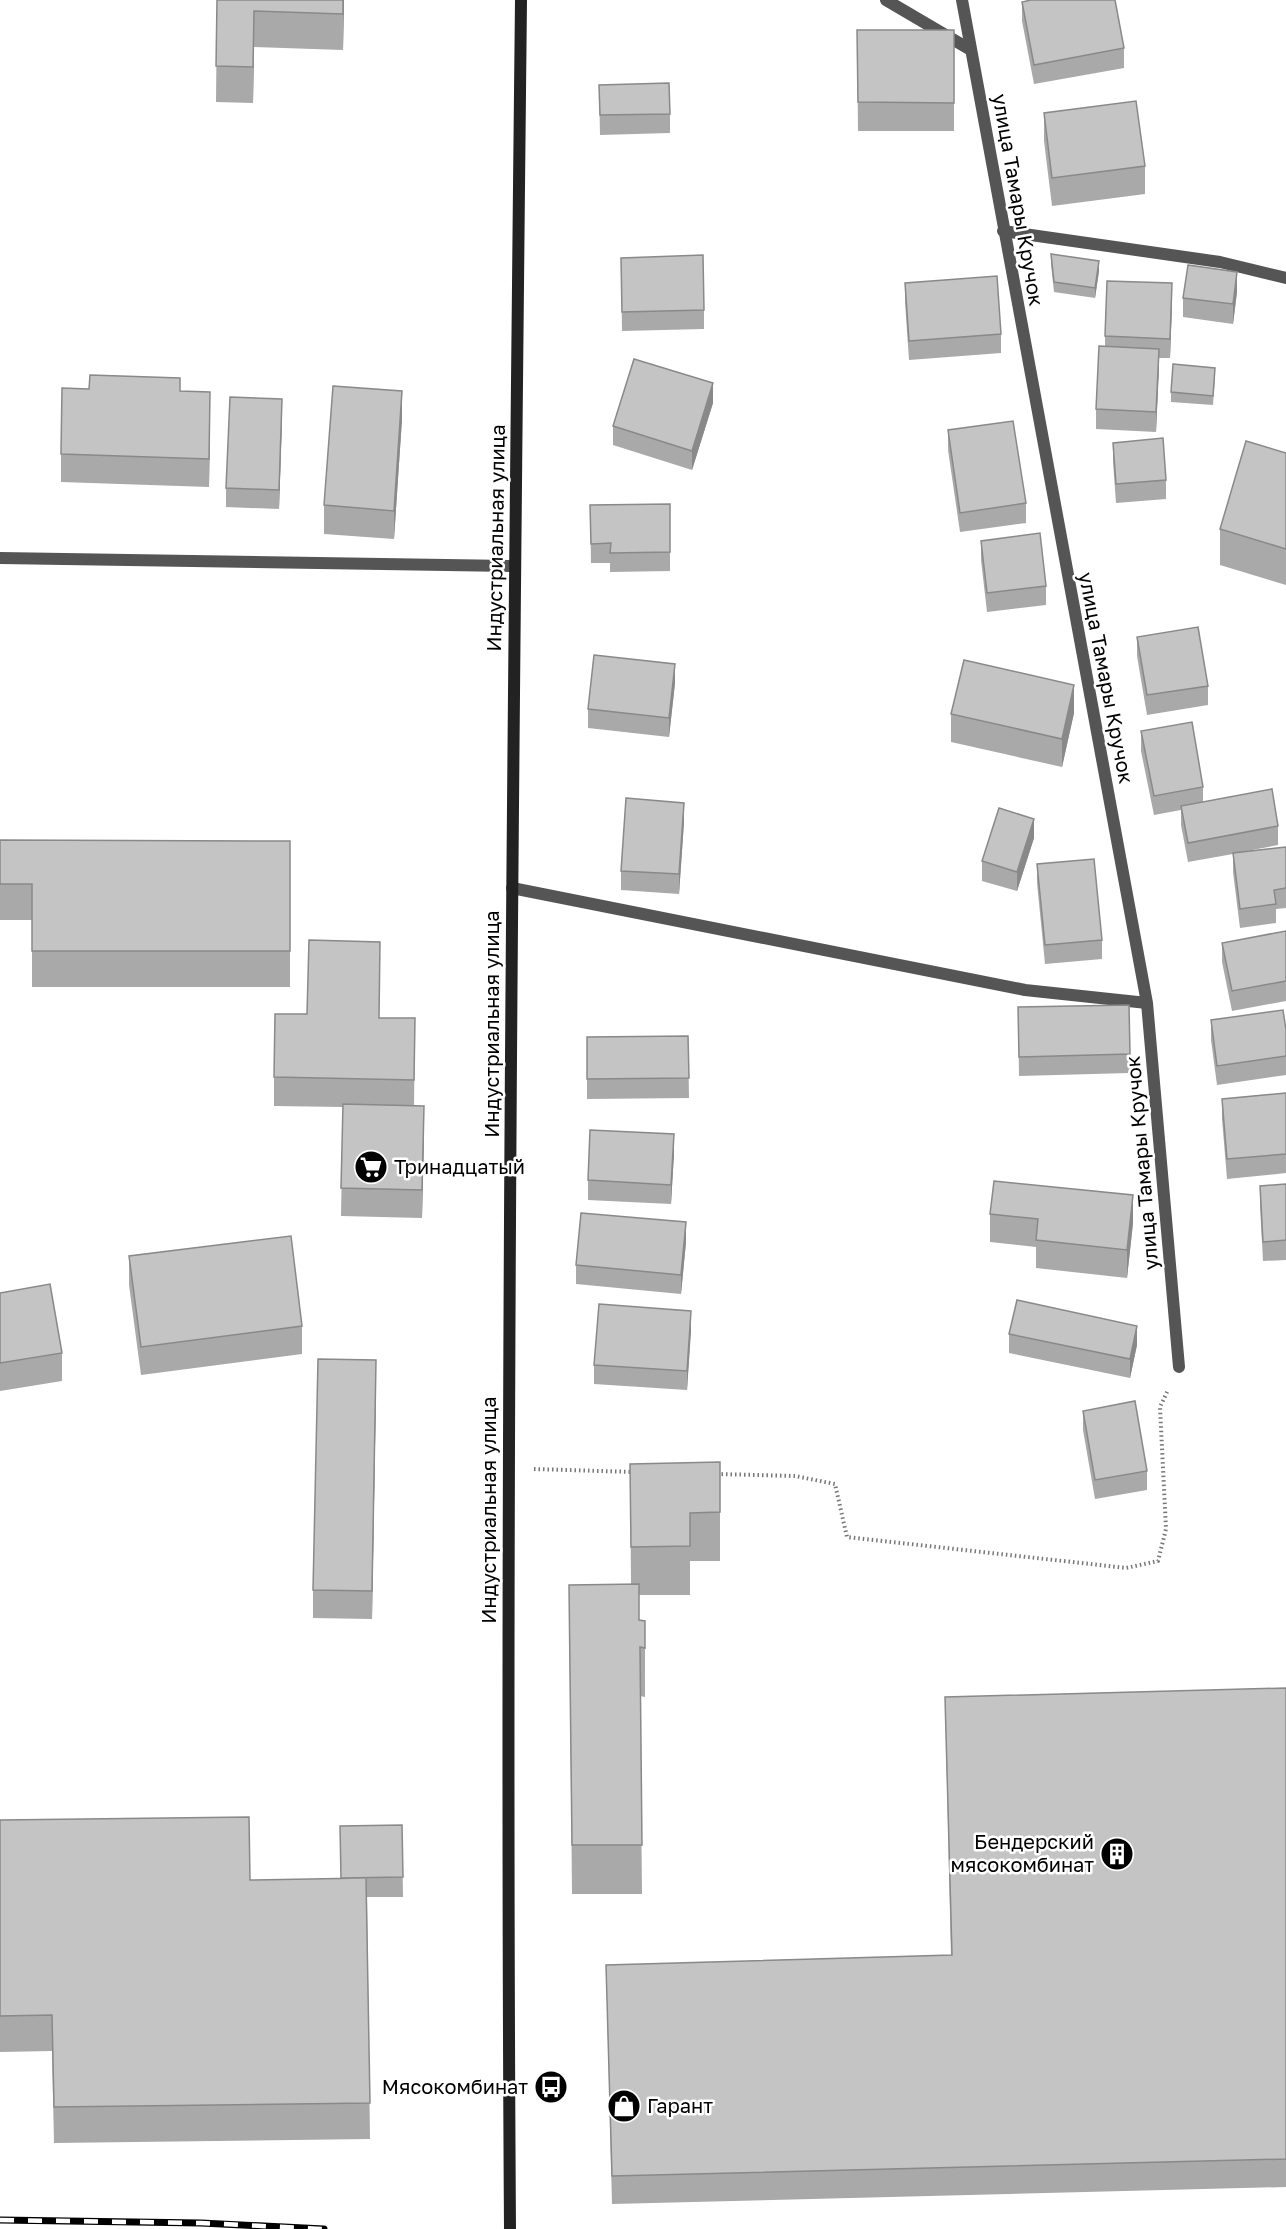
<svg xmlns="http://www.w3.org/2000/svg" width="1286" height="2229" font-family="'Golos Text',sans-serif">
  <rect width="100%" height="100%" fill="#fff"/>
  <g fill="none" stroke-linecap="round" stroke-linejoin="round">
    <!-- path -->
    <path stroke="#777" stroke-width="4" stroke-dasharray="1.5 3" stroke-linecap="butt" d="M534 1469 634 1472
      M717 1474 795 1476 835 1484 847 1537 1126 1568 1158 1561 1166 1529 1160 1407 1168 1390"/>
    <!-- service -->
    <path stroke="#555" stroke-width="12" d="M1003 231 1220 262 1286 278
      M0 558 515 566"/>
    <!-- minor -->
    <path stroke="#555" stroke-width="12" d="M886 0 971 50
      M962 0 1147 1003 1179 1367
      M512 888 1025 990 1147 1003"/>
    <!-- secondary -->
    <path stroke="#222" stroke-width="12" d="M510 2229C505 1486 513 743 521 0"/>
    <!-- rail casing -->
    <g stroke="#000" stroke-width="7">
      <path id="rail" d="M0 2220 201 2223 324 2229"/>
    </g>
    <!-- rail -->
    <use href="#rail" stroke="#fff" stroke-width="4.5" stroke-dasharray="14" stroke-linecap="butt"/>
  </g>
  <!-- wall -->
  <path fill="#a9a9a9" d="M217 0H344L343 50 254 47 253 103 216 102Z
    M1022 2 1124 48V68L1034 84 1022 21Z
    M857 30H954V131H858Z
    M599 85 670 114V133L600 135Z
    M1044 113 1145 166V194L1052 206 1044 141Z
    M1051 254 1099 271 1095 298 1054 292 1051 264Z
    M621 258 704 310V329L622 331Z
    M905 283 1001 334V353L909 360 905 302Z
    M1237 292 1233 324 1183 317V298Z
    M1172 303 1170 358H1159L1156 432 1096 429V409L1105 346V336Z
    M1215 378 1213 405 1171 402V392Z
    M180 391 210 420 209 487 61 482V454Z
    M713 403 692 470 613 445V426Z
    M282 418 279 509 226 507V488Z
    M402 419 394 539 324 534V505Z
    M948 430 1026 503V523L960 532 948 450Z
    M1113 443 1166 480V499L1116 503 1113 462Z
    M1286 453V585L1220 565V529Z
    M670 504V571L610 572V563H591L590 505Z
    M981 541 1046 586V605L987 612 981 560Z
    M1137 637 1208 686V705L1147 715 1137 656Z
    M675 683 669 737 588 728V709Z
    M1074 713 1062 767 951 742V714Z
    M1141 731 1203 787V802L1278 826V845L1247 851 1286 847V908L1276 909V923L1240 928 1233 872V854L1188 862 1181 825V810L1154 815 1141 751Z
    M684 822 679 894 621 890V871Z
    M1034 838 1017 891 982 881V861Z
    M0 840 290 841V987H32V920H0Z
    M1037 864 1102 940V959L1045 964 1037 883Z
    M1286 931V1001L1232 1011 1222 962V943Z
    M1018 1007 1130 1054V1073L1019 1076Z
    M380 1018H415L414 1106 424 1134 422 1218 341 1216 343 1107 274 1106V1077Z
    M1211 1020 1286 1030V1075L1217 1085 1211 1040Z
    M688 1036 689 1098 587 1099V1037Z
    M1286 1093V1173L1227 1179 1222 1119V1099Z
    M674 1153 671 1204 588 1200V1180Z
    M1286 1184V1260L1263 1261 1260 1205V1186Z
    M990 1214 1133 1223 1127 1278 1036 1268V1247L990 1242Z
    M686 1242 681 1294 576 1284V1265Z
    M129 1256 302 1326V1354L141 1375 129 1285Z
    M0 1293 62 1353V1381L0 1391Z
    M691 1330 687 1390 594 1384V1365Z
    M1009 1334 1137 1345 1130 1378 1009 1353Z
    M376 1388 372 1619 313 1618V1590Z
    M1083 1411 1147 1471V1490L1095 1499 1083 1430Z
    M630 1464 720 1512V1561H690V1595H639V1620L645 1648V1697L640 1696 642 1894H572L569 1585 631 1584Z
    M1286 1688V2187L612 2204 606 1965 951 1955 945 1697Z
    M0 1820 250 1880 340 1879 402 1825 403 1897H367L370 2139 54 2143 52 2051 0 2052Z"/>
  <!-- shaded-wall -->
  <path fill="#898989" d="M343 0H344L343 50Z
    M254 11V47L253 103V67Z
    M1099 261V271L1095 298V288Z
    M1237 272V292L1233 324V304Z
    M1172 283V303L1170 358V339Z
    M1159 349V369L1156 432V412Z
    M713 383V403L692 470V451Z
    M402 391V419L394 539V511Z
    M210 392V420L209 487V459Z
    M282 399V418L279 509V490Z
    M675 664V683L669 737V718Z
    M1074 685V713L1062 767V739Z
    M684 803V822L679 894V874Z
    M1034 819V838L1017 891V872Z
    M424 1106V1134L422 1218V1190Z
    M674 1134V1153L671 1204V1185Z
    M1133 1195V1223L1127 1278V1250Z
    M686 1222V1242L681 1294V1275Z
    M691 1311V1330L687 1390V1371Z
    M1137 1326V1345L1130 1378V1359Z
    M376 1360V1388L372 1619V1591Z"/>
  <!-- building -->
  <path fill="#c4c4c4" stroke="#898989" stroke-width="1.5" d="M217 0H343V14L254 11 253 67 216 66Z
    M1031 0H1115L1124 48 1034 65 1022 2Z
    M857 30H954V103L858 102Z
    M669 83 670 114 600 115 599 85Z
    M1136 101 1145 166 1052 178 1044 113Z
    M1051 254 1099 261 1095 288 1054 282Z
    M703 255 704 310 622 312 621 258Z
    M1188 265 1237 272 1233 304 1183 298Z
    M997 276 1001 334 909 341 905 283Z
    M1107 281 1172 283 1170 339 1105 336Z
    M1099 346 1159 349 1156 412 1096 409Z
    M634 359 713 383 692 451 613 426Z
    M1173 364 1215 368 1213 396 1171 392Z
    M90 375 180 378V391L210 392 209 459 61 454 62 388 89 389Z
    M333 386 402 391 394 511 324 505Z
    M230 397 282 399 279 490 226 488Z
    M1013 421 1026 503 960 513 948 430Z
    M1163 438 1166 480 1116 484 1113 443Z
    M1246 441 1286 453V549L1220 529Z
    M670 504V552L610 553 611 543 591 544 590 505Z
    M1040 533 1046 586 987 593 981 541Z
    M1198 627 1208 686 1147 695 1137 637Z
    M594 655 675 664 669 718 588 709Z
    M964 660 1074 685 1062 739 951 714Z
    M1192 722 1203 787 1154 796 1141 731Z
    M1272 789 1278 826 1188 843 1181 806Z
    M626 798 684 803 679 874 621 871Z
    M999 808 1034 819 1017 872 982 861Z
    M0 840 290 841V951H32V884H0Z
    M1286 847V888L1274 890 1276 904 1240 909 1233 853Z
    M1094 859 1102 940 1045 945 1037 864Z
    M1286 931V981L1232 991 1222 943Z
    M309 940 380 942 379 1018H415L414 1080 274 1077 275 1014H307Z
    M1129 1005 1130 1054 1019 1057 1018 1007Z
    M1283 1010 1286 1030V1056L1217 1066 1211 1020Z
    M688 1036 689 1078 587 1079V1037Z
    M1286 1093V1154L1227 1159 1222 1099Z
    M343 1104 424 1106 422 1190 341 1188Z
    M590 1130 674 1134 671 1185 588 1180Z
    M994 1181 1133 1195 1127 1250 1036 1240 1038 1219 990 1214Z
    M1286 1184V1240L1263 1242 1260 1186Z
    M581 1213 686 1222 681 1275 576 1265Z
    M291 1236 302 1326 141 1347 129 1256Z
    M50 1284 62 1353 0 1363V1293Z
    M1017 1300 1137 1326 1130 1359 1009 1334Z
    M599 1304 691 1311 687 1371 594 1365Z
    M318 1359 376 1360 372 1591 313 1590Z
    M1135 1401 1147 1471 1095 1480 1083 1411Z
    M720 1462V1512L690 1513V1546L631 1547 630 1464Z
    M639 1584V1620L645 1621V1648L640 1647 642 1845H572L569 1585Z
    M1286 1688V2159L612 2176 606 1965 952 1955 945 1697Z
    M249 1817 250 1880 366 1878 370 2103 54 2107 52 2015 0 2016V1820Z
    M402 1825 403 1877 341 1878 340 1826Z"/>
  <!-- icons -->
  <defs>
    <g id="supermarket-disc" transform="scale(1.725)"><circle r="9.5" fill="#000" stroke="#fff"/><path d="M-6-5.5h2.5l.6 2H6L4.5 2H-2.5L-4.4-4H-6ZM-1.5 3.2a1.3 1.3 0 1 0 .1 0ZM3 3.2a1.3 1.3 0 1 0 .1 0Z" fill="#fff"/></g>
    <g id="building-disc" transform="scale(1.725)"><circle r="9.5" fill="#000" stroke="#fff"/><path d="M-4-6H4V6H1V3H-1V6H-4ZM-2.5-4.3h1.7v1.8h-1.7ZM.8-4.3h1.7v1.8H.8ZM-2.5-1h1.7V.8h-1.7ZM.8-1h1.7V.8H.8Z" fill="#fff"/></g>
    <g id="bus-disc" transform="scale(1.725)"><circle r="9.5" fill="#000" stroke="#fff"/><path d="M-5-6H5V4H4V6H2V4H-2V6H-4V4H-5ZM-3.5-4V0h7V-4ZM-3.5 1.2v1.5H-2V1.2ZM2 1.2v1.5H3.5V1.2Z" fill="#fff"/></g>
    <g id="shop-disc" transform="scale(1.725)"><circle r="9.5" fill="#000" stroke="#fff"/><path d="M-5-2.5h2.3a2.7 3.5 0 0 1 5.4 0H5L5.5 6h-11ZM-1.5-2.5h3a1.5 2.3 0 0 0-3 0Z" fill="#fff"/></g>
  </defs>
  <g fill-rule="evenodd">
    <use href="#supermarket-disc" x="371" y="1167"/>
    <use href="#building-disc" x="1117" y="1854"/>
    <use href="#bus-disc" x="551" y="2087"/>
    <use href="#shop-disc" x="624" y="2106"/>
  </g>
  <g text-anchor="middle" stroke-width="5" stroke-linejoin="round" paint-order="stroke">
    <!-- street labels -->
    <g font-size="20" fill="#000" stroke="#fff">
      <text transform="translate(1018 200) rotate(80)" y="7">улица Тамары Кручок</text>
      <text transform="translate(496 538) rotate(-89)" y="7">Индустриальная улица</text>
      <text transform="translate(1106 678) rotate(79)" y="7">улица Тамары Кручок</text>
      <text transform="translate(492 1024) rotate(-90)" y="7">Индустриальная улица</text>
      <text transform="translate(1142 1163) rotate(-95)" y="7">улица Тамары Кручок</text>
      <text transform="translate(489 1510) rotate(-90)" y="7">Индустриальная улица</text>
    </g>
    <!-- poi labels -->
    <g font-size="20" fill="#000" stroke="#fff" text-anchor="start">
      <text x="394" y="1174">Тринадцатый</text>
      <text x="1094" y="1849" text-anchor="end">Бендерский<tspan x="1094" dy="23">мясокомбинат</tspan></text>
      <text x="528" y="2094" text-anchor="end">Мясокомбинат</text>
      <text x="647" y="2113">Гарант</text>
    </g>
  </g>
</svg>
